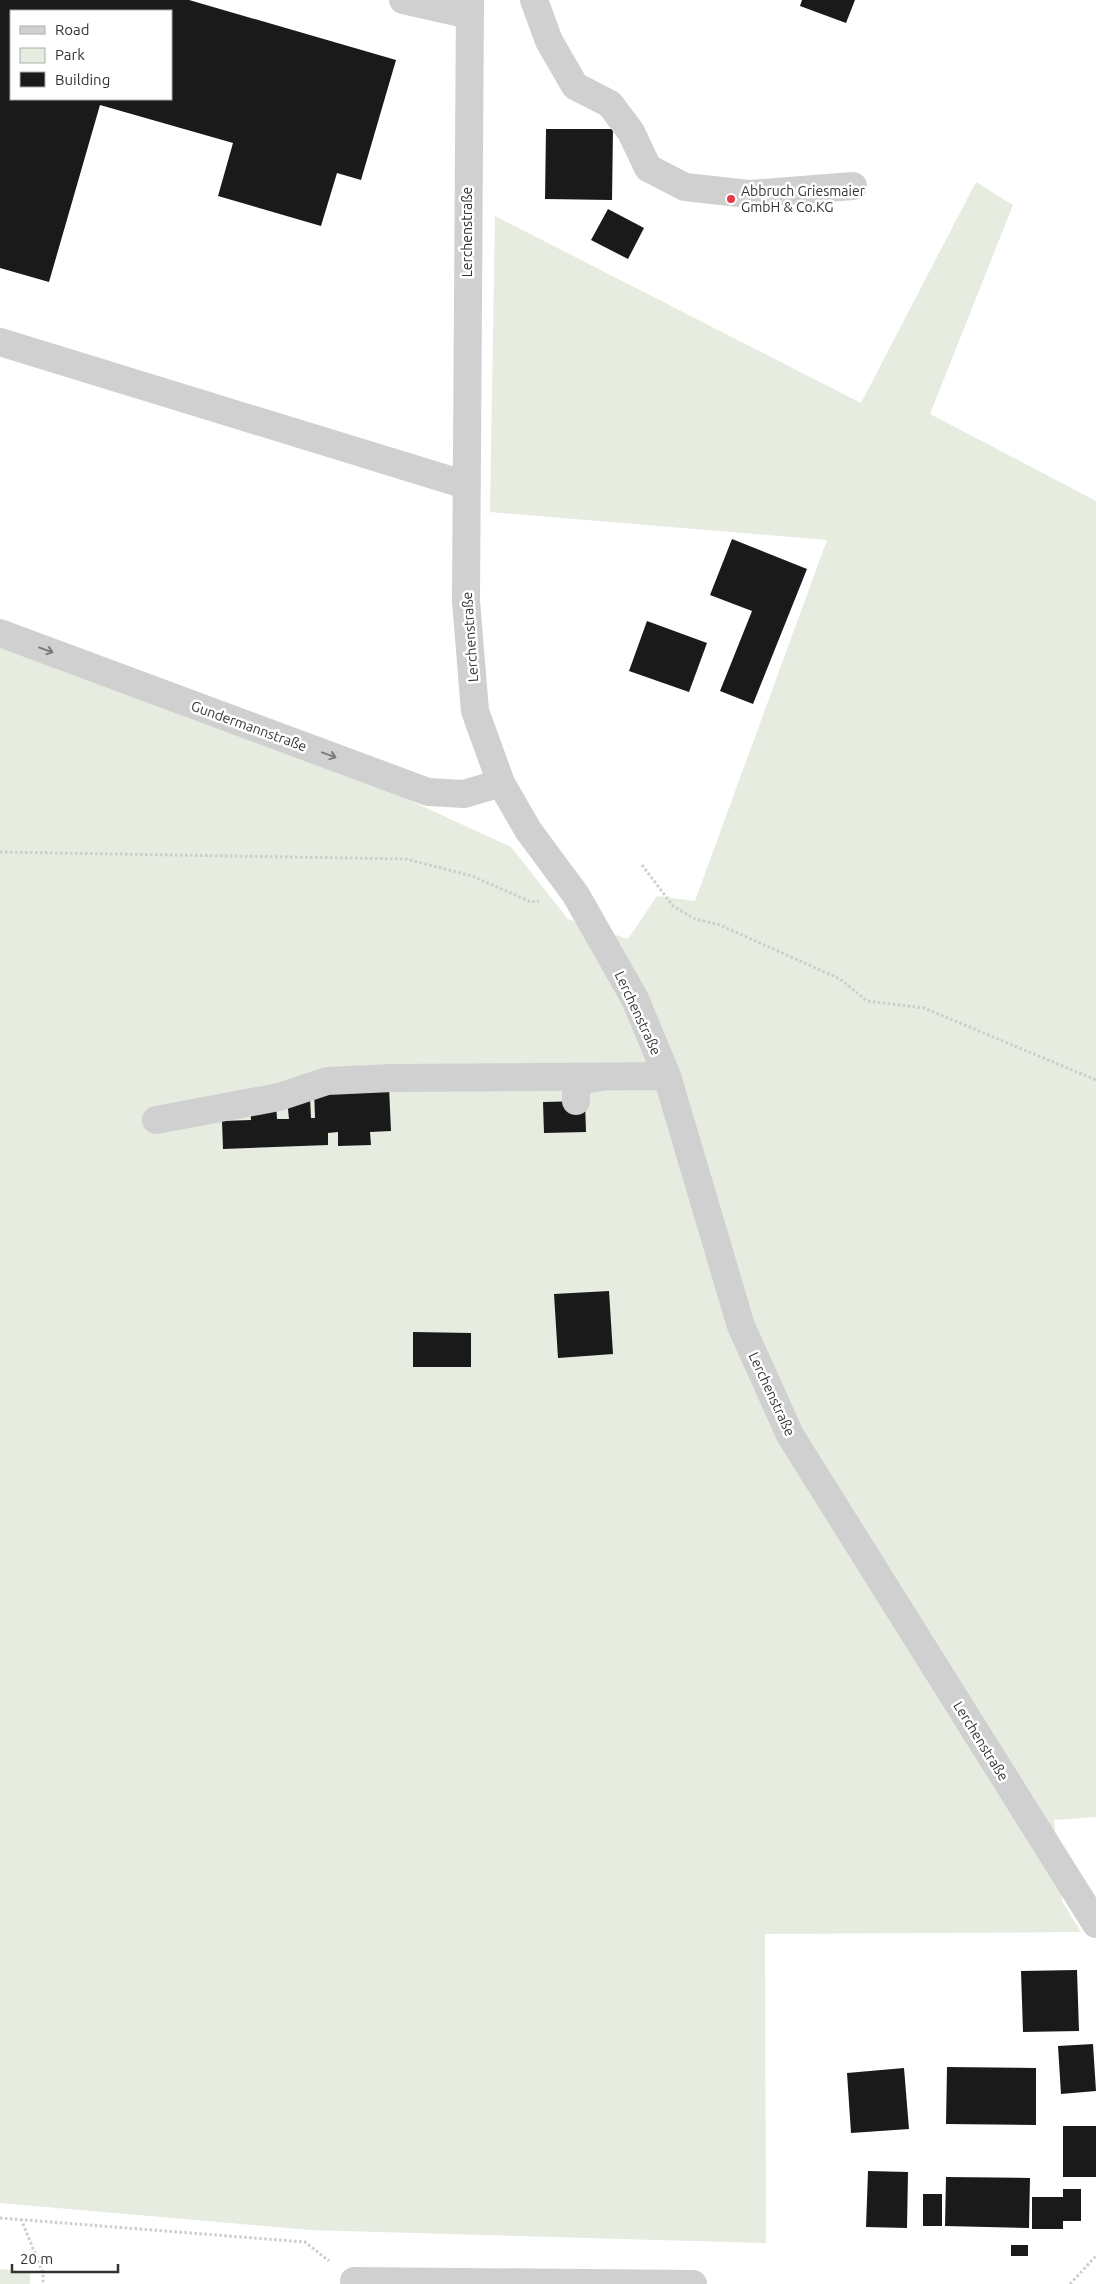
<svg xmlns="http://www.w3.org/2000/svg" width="1096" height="2284" font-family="Ubuntu,sans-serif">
  <rect width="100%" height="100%" fill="#fff"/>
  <!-- green -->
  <path fill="#e6ecdf" d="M976 182 1013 205 930 414 1096 501V1817L1054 1820 1062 1901 1081 1932 765 1934 766 2243 310 2230 0 2203V643L383 788 511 847 568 919 628 939 657 896 695 901 827 540 490 512 495 216 861 403Z
    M0 2269 30 2272V2284H0Z"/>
  <!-- building -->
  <path fill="#1a1a1a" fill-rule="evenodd" d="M0 0H189L396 60 361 180 337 173 321 226 218 196 233 143 100 105 49 282 0 268ZM11 11H171V99H11Z
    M802 0H855L846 23 800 6Z
    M546 129H613L612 200 545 199Z
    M608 209 644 228 628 259 591 240Z
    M732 539 807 569 753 704 720 691 752 611 710 595Z
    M647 621 707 643 689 692 629 671Z
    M389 1087 391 1131 370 1132 371 1145 338 1146V1132L328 1133V1145L223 1149 222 1121 251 1120 250 1105 276 1103 277 1119H289L287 1099 310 1097 311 1118H315L314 1089Z
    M585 1101 586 1132 544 1133 543 1102Z
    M609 1291 613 1354 558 1358 554 1294Z
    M413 1332 471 1333V1367H413Z
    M1077 1970 1079 2031 1023 2032 1021 1971Z
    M1093 2044 1096 2091 1061 2094 1058 2046Z
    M947 2067 1036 2068V2125L946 2124Z
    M904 2068 909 2129 851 2133 847 2073Z
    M1063 2126H1096V2177H1063Z
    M868 2171 908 2172 907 2228 866 2227Z
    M946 2177 1030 2178 1029 2228 945 2226Z
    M1063 2189H1081V2221H1063V2229H1032V2197H1063Z
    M923 2194H942V2226H923Z
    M1011 2245H1028V2256H1011Z"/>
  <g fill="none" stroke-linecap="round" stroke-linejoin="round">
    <!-- path -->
    <path stroke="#cdcdcd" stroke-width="3" stroke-dasharray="2.5 2.5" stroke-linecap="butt" d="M0 852 406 859 472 876 531 902 539 901
      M642 865 673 906 695 919 720 925 840 979 867 1001 924 1008 1096 1080
      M0 2218 305 2242 329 2261
      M21 2219 43 2273V2284
      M1070 2284 1096 2256"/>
    <!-- minor -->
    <path stroke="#d0d0d0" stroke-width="28" d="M403 0 470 15
      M470 0 466 601 475 711 501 783 528 830 576 895 635 999 667 1076 741 1326 790 1435 1096 1924
      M534 0 549 41 575 86 610 104 631 132 648 168 685 187 749 194 853 186
      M0 342 466 485
      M0 633 428 792 464 794 501 783
      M576 1101V1090L583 1080 601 1077
      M156 1120 279 1097 327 1081 392 1078 667 1076
      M354 2281 693 2284"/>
  </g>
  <!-- one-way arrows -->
  <defs><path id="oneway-shaft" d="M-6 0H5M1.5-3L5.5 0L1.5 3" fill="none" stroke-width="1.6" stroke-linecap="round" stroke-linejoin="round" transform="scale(1.25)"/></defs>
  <g stroke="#7a7a7a">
    <use href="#oneway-shaft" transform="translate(46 650) rotate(20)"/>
    <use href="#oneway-shaft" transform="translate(329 755) rotate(20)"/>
  </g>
  <!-- markers -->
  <circle fill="#e63946" stroke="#fff" stroke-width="2" cx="731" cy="199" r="5"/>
  <g text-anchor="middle" stroke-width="5" stroke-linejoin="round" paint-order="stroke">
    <!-- poi labels -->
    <g font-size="14" fill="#333" stroke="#fff" text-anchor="start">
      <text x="741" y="196">Abbruch Griesmaier<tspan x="741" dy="16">GmbH &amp; Co.KG</tspan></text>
    </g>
    <!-- street labels -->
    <g font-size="14" fill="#333" stroke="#fff">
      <text transform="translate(467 232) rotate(-90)" y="5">Lerchenstraße</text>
      <text transform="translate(470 637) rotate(-94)" y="5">Lerchenstraße</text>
      <text transform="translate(249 726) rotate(20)" y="5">Gundermannstraße</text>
      <text transform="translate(638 1013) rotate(65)" y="5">Lerchenstraße</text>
      <text transform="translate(772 1394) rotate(65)" y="5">Lerchenstraße</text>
      <text transform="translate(981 1741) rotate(58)" y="5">Lerchenstraße</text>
    </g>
  </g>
  <!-- legend -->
  <rect x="10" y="10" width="162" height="90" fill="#ffffff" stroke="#adadad"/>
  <rect x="20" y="26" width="25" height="8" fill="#d0d0d0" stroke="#adadad"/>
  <text x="55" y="35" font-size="15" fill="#333333">Road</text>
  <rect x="20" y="48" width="25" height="15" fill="#e6ecdf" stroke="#adadad"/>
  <text x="55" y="60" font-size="15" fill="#333333">Park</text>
  <rect x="20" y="72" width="25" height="15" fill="#1a1a1a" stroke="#adadad"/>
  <text x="55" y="85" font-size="15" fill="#333333">Building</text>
  <!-- scale -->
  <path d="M12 2264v8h106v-8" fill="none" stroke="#333333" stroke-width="2.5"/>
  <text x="20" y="2264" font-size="15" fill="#333333" stroke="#ffffff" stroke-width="4" paint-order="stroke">20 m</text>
</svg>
